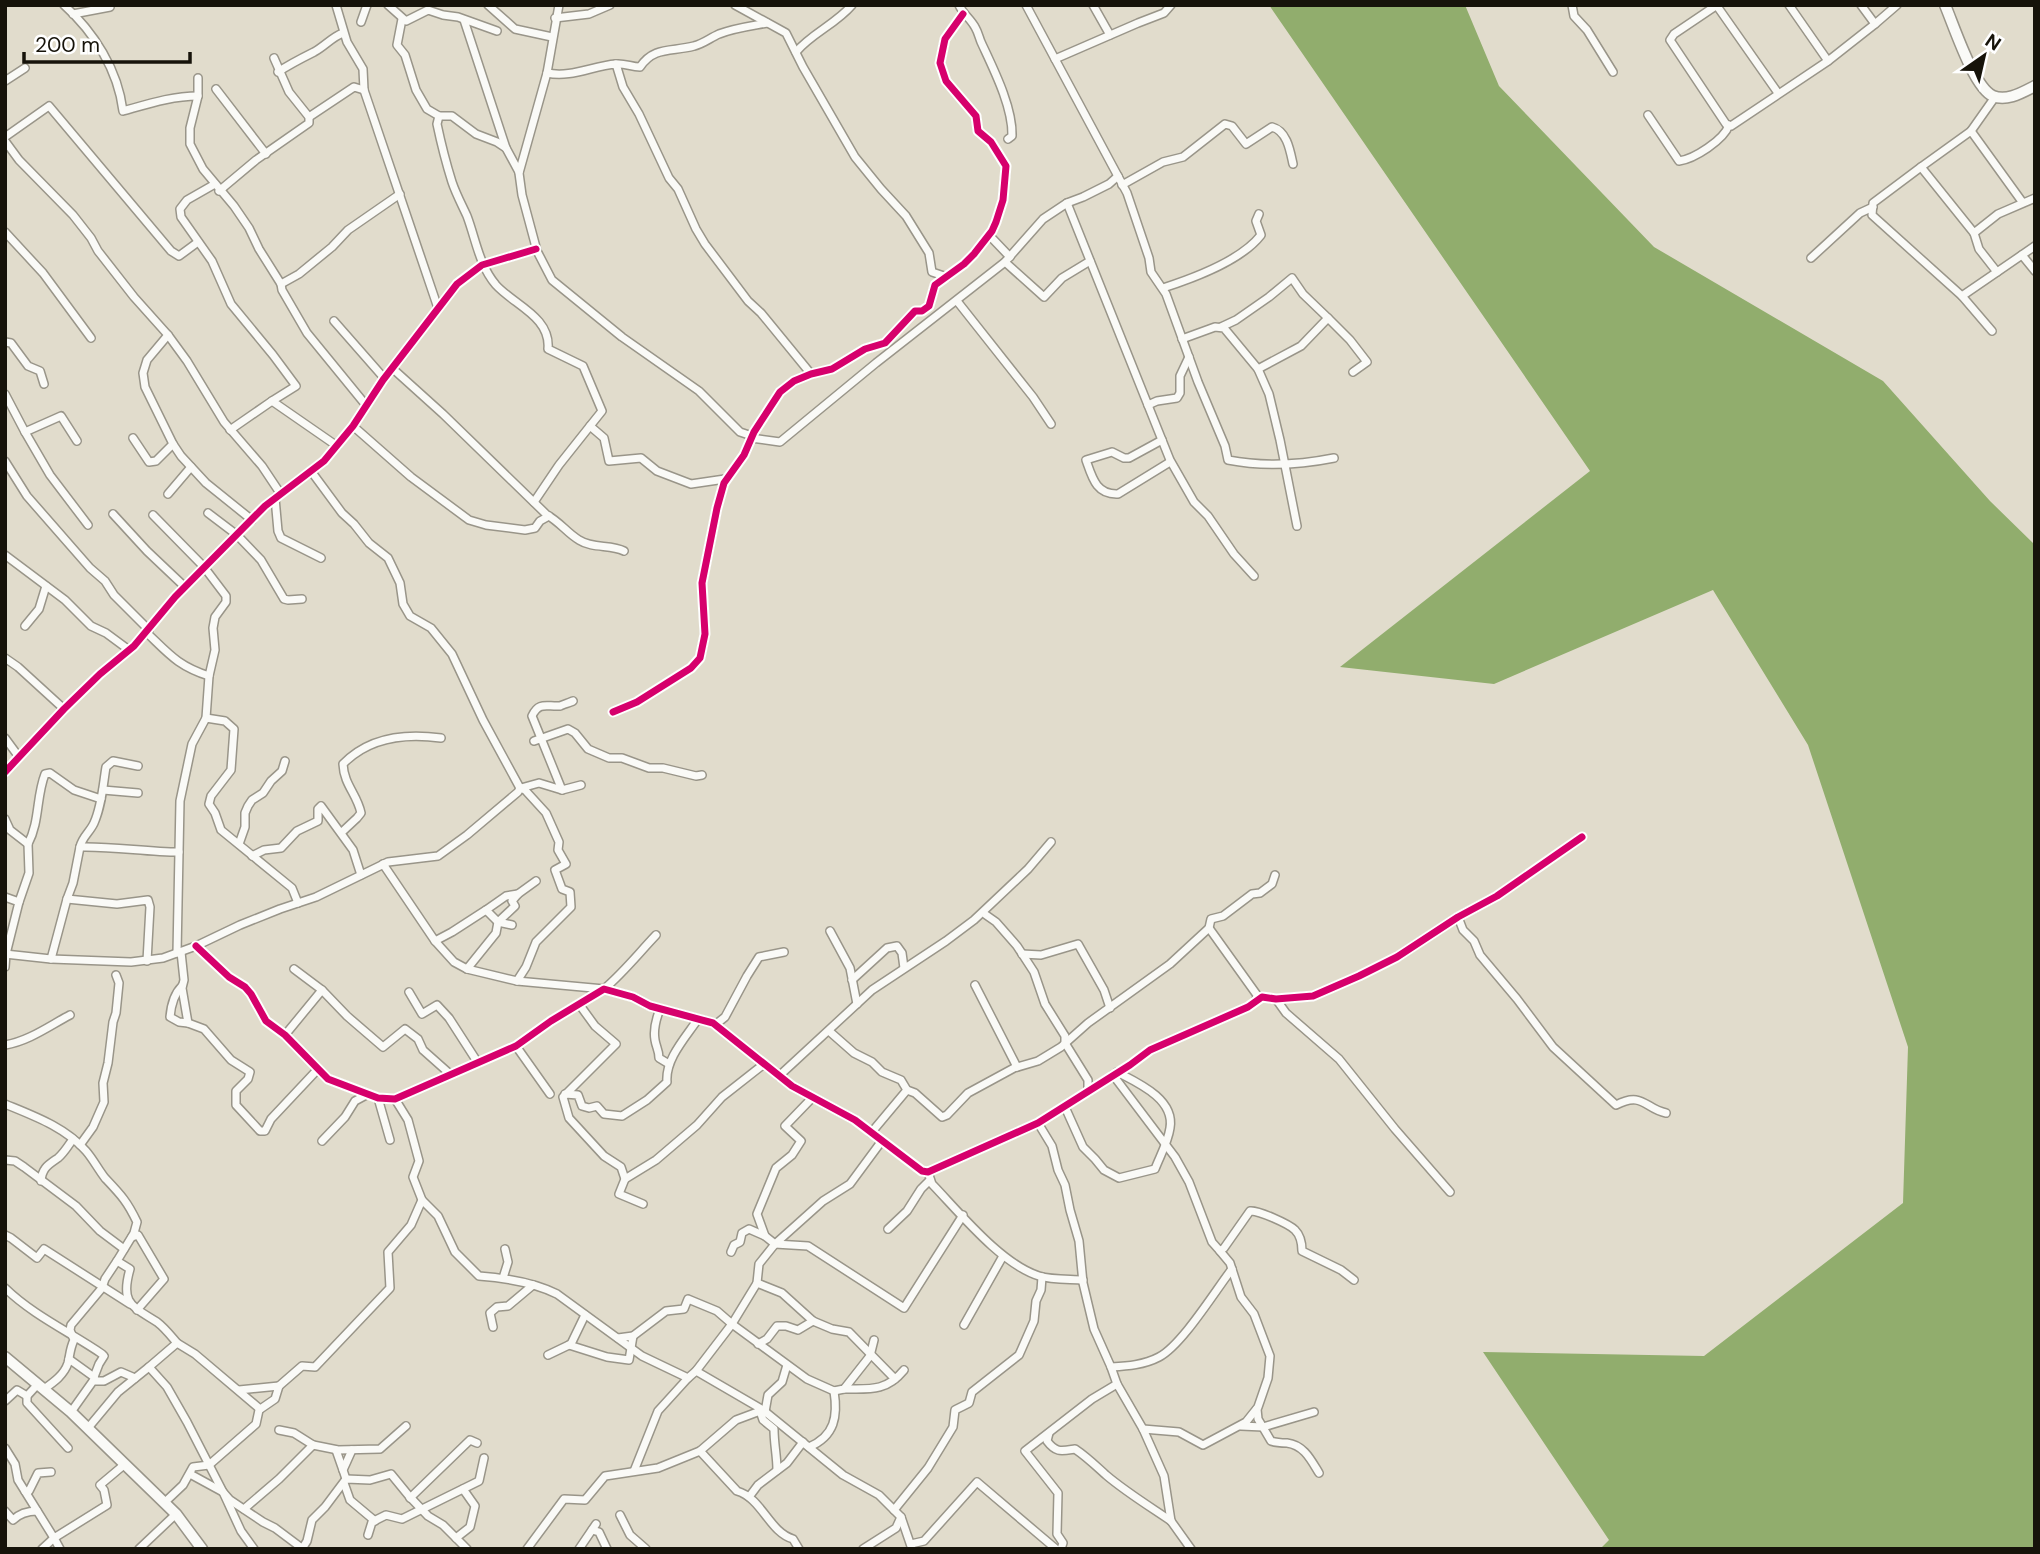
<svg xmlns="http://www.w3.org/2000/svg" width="2040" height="1554" font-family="'DM Sans',sans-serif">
  <rect width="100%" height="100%" fill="#e1dccc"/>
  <path fill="#91ad6d" d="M1269,5h196l34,81 155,161 229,134 107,120 45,44v1004h-435l9,-9 -126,-188 221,4 199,-153 5,-156 -100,-302 -95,-155 -219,94 -154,-17 250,-196z"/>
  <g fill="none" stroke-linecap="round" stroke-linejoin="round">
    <defs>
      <g id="street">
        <path d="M64,5c30,27 54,65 59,106 25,-7 49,-15 75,-15"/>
        <path d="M336,5l11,37 16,27 1,21 74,218"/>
        <path d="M388,5l18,16 22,-11 15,5 15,2 39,14"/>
        <path d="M488,5l27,24 37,8"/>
        <path d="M559,5l-12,68 -28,100 3,22 15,56 15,29 70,57 77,54 41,41 12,4"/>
        <path d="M735,5l51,28 17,34 52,90 26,32 25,27 23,37 3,19 15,5"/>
        <path d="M959,5c4,9 11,13 16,22 3,5 4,10 6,15 12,26 32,65 31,94l-4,3"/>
        <path d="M1026,5l101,188 22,65 2,14 15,22 32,88 27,64 3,14c36,7 71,5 106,-2"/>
        <path d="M1093,5l17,30"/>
        <path d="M1572,5l2,11 13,14 26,42"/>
        <path d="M1717,5l-43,29 -4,6 56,84 5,2 97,-65 47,-37"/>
        <path d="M1789,5l39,56"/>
        <path d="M1861,5l14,19 22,-19"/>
        <path d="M1717,6l61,87"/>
        <path d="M73,14l37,-7"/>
        <path d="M555,18l34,-4 21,-9"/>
        <path d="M402,19l-5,26 8,10 11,35 11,19 12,7h13l24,18 21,8 9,6 13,24"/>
        <path d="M464,20l42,128"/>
        <path d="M361,22l6,-17"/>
        <path d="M796,52c16,-19 40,-28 56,-47"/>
        <path d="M1055,59l83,-36 26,-10 7,-8"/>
        <path d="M616,64c9,-1 15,3 24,3 14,-21 32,-15 54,-21 9,-2 16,-8 25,-12 15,-6 32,-8 48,-11"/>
        <path d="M278,72c12,-8 24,-14 36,-20 11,-6 18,-15 29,-19"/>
        <path d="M547,73c24,5 45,-7 69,-9l7,23 16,27 30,64 9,11 18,40 9,15 43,57 13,12 50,61"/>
        <path d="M198,78v18l-8,32v16l13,25 31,37 15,22 10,21 22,35 1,6 25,43 58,71"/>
        <path d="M5,81l20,-13"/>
        <path d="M216,89l50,65"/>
        <path d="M1648,115l31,46c15,-2 45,-21 50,-36"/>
        <path d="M439,116l-2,8c4,19 9,39 15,58 4,12 10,23 15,34 9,24 12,49 29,69 18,20 55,32 52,64l35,17 19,45 -12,15 14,12 5,23 32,-3 16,13 34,13 34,-5"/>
        <path d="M309,117l45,-30 10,3"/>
        <path d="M1971,131l24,-34"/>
        <path d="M5,137l44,-31 122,145 8,5 19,-14"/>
        <path d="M5,141l14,19 54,55 18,23 7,13 36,46 34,38 19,26 37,61 38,44 18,27"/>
        <path d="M1921,167l-48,36 -1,12 90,81 73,-50"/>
        <path d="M215,184l-28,16 -7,9 1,8 31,44 19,43 42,51 23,31 -24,15 65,45"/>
        <path d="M1122,185l41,-23 20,-5 42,-33 7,2 14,18 26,-17c15,4 18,23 21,37"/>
        <path d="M219,191l37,-31 53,-37v-6l-20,-25 -15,-34"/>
        <path d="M1067,203l103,257 24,42 14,14 26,38 20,22"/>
        <path d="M2023,203l-52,-72 -50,36 53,66 24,-19 37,-16"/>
        <path d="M5,232l38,41 48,65"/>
        <path d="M1974,233l5,16 18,23"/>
        <path d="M989,235l21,22"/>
        <path d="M2022,255l13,16"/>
        <path d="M1811,258l49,-45 13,-6"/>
        <path d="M1005,262l39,35 18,-19 28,-17"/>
        <path d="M281,284l18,-10 33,-27 16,-17 52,-36"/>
        <path d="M1163,288c31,-10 78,-27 98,-53l-5,-14 3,-7"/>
        <path d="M1962,296l30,35"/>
        <path d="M957,301l76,96 18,27"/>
        <path d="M334,321l50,57"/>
        <path d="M1221,327l15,-7 33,-23 23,-19 11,16 25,24"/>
        <path d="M168,335l-21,25 -4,13 2,14 28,57 8,12 25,27 46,37"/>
        <path d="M1182,339l33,-12 9,1 34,41 11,25 11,46 17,86"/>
        <path d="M5,342l6,1 17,23 12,5 4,13"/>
        <path d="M392,368l51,46 104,101c13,7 20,18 32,25 14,9 32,4 45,11"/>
        <path d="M1258,369l43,-23 27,-28 22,22 17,22 -14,10"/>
        <path d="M5,394l20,38 36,-16 16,25"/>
        <path d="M1148,405l9,-4 20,-3 3,-5v-17l9,-19"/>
        <path d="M353,426l58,51 58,43 17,5 39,5 10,-2 5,-7 9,-5"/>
        <path d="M230,430l42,-29"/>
        <path d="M25,432l25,43 38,50"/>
        <path d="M133,438l16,24 7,-1 17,-17"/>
        <path d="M751,438l29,4 96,-79 129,-101 38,-43 24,-16 16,-6 26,-13 9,-8"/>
        <path d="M1162,440l-33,18h-5l-12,-6 -26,8c6,17 10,35 32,34l52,-32"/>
        <path d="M5,461l22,35 63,72 15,13 9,14 35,35"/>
        <path d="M168,494l23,-27"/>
        <path d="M275,498l3,33 3,7 40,20"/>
        <path d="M534,502l25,-37 31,-39"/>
        <path d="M208,513l29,22 24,25 23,39 4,1 14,-1"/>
        <path d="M113,514l34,37 38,36"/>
        <path d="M153,515l51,52 22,29v6l-11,15 -2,11 2,22 -6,26 -3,42 -14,26 -12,57 -3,152"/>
        <path d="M5,555l60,45 26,26 15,7 23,17"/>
        <path d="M25,626l14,-17 7,-23"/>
        <path d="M147,633c22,21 31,33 62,43"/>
        <path d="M5,658l13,9 46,42"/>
        <path d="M613,712l24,-10 54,-34 9,-10 5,-24 -3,-51 15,-75 7,-25 20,-28 10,-23 26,-40 14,-11 17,-7 21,-5 33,-20 20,-6 30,-32h7l7,-5 6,-21 29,-21 10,-10 18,-23 4,-9 7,-22 3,-34 -15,-24 -13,-11 -2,-15 -30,-35 -6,-18 5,-24 18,-25"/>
        <path d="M206,718l19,3 9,8 -3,41 -20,26 -2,8 6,9 6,17 71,58 6,15"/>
        <path d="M5,738l14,19"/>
        <path d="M534,741l34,-12 7,4 13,16 21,9h13l27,10h14l33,8 6,-1"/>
        <path d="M5,772l59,-63 36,-35 34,-28 41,-49 90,-91 59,-45 29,-35 30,-46 74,-96 25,-19 54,-16"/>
        <path d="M521,788l18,-5 23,7 19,-5"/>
        <path d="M103,790l35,3"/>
        <path d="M562,790l-30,-74c7,-15 15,-9 28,-10 2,-1 11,-4 13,-5"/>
        <path d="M5,819l5,11 18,14 1,29 -10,29"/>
        <path d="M342,832l15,-14 4,-5c-4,-19 -17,-28 -18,-49 26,-27 62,-31 98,-26"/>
        <path d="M28,844c12,-23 8,-47 17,-70l5,-1 24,17 27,9"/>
        <path d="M239,844l6,-17v-14l3,-7 4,-6 11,-7 8,-12 11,-10 3,-10"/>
        <path d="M80,847c2,-10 10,-15 14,-24 8,-18 9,-38 12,-56l7,-6 25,5"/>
        <path d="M252,856l12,-6 17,-2 16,-17 21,-10v-12l3,-3 32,44 8,25"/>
        <path d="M383,864l52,77 19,21 13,7 50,12 87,8c19,-16 34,-35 52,-54"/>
        <path d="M5,897l14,5 -13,52 -1,13"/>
        <path d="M67,899l50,5 31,-4 2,7 -3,54"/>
        <path d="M486,910l20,-14 12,-2"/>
        <path d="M986,915l10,7 21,24 17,26 11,32 20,32v7l23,37v12"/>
        <path d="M1458,917l5,13 11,11 6,14 37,44 36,48 63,58c27,-14 29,4 50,8"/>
        <path d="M1209,928l48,67 -1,6"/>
        <path d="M830,931l20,37 7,36"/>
        <path d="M435,941l17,-9 34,-22 12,12 14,3"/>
        <path d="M196,946l33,31 16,10 6,7 15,27 19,14 43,44 50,19 17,1 121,-53 35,-25 53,-32 29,8 17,9 63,17 79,63 63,34 67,51 6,1 110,-49 92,-58 20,-15 98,-43 14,-10 14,2 37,-3 46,-20 38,-19 61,-40 39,-21 85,-59"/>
        <path d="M181,952l3,28 -2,8 6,35 16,6 27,31 19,12 -2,7 -12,12v14l24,26h5l6,-12 47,-50"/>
        <path d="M5,954l46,5 80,3 32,-4 33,-12 44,-21 40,-16 36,-12 72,-35 50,-6 29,-21 51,-43 2,-4 -37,-68 -31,-66 -21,-26 -21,-12 -7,-12 -3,-21 -12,-25 -19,-15 -15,-19 -12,-11 -31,-42"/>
        <path d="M1022,954l19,1 37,-11 26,46 6,18"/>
        <path d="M51,959l16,-60 6,-16 7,-36c33,-1 66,5 99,5"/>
        <path d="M467,969l29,-36 2,-11 17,-16 -3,-5 6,-7 18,-13"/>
        <path d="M852,980l35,-32 10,-2 5,7 2,15"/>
        <path d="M517,981l9,-14 10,-25 35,-35 -1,-15 -8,-3 -7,-19 11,-6 -8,-14 1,-8 -13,-29 -21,-23 -5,-2"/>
        <path d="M975,985l42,82"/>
        <path d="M182,986c-8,8 -11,19 -12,31l9,5 9,1"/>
        <path d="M322,990l25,26 36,31 22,-18 13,10 5,11 27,24"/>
        <path d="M409,992l13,22 15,-9 12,13 29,45"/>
        <path d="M1276,999l10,14 53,46 56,70 55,63"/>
        <path d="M579,1004l16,22 21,18 -53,53 6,21 35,38 17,11 4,12"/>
        <path d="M660,1009c-4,10 -7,20 -5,31 1,7 4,10 4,18l10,6"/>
        <path d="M715,1025l10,-8 22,-41 12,-19 25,-5"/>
        <path d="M829,1031l25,22 18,9 10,10 19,8 6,10 8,3 27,24 5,-2 21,-22 46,-25 24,-7 23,-14 27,-24 82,-59 39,-36 2,-9 12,-3 29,-22 8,-1 12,-9 3,-9"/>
        <path d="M285,1035l37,-45 -28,-21"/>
        <path d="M5,1045c24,-4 44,-19 65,-30"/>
        <path d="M516,1046l34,48"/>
        <path d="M1113,1075l62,82 14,25 23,60 8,9 4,-3 26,-37c8,-1 39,13 45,19 6,6 7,13 7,21l39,19 13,10"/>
        <path d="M779,1076l93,-86 74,-49 28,-21 54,-51 23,-27"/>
        <path d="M565,1094l13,1 4,11 7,2 8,-2 7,8 18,2 25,-16 20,-18c-2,-23 19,-45 31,-63"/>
        <path d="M378,1098l12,42"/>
        <path d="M395,1099l13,21 11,41 -6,16 9,23 16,16 17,36 24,24c27,2 54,6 78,18l85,62 46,22 8,-7 36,-47 25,-41 2,-19 16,-20 48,-43 27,-17 31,-42"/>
        <path d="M5,1104c29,12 60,23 81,47 7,8 12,18 19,27 16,17 22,23 32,44l-3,11 -17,28 13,8c-10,35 2,37 27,53 8,6 14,14 20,21l-28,24 18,20 20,35 36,70 18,39 13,18"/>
        <path d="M1065,1107l18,40 12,12 9,11 15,8 36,-9c5,-13 13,-27 15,-41 5,-29 -32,-45 -53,-56"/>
        <path d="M1038,1123l14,23 6,24 7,15 5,25 9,31 4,42 11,46 17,38c16,-1 33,-2 48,-10 23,-12 56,-66 73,-88"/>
        <path d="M871,1133l36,-43"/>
        <path d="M322,1141l23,-24 10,-16 13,-7"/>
        <path d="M80,1145l13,-18 11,-25 -1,-19 5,-20 5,-41 3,-9 3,-30 -3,-8"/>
        <path d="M5,1160l10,1 9,6 52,39 24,25 24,18"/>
        <path d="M928,1172l4,12c28,29 69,80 107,92 13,4 30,3 44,4"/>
        <path d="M41,1181c1,-13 7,-16 17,-23 6,-5 10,-12 15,-19"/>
        <path d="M643,1204l-24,-10 6,-15 31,-19 41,-35 25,-28 42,-33"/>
        <path d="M888,1229l19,-18 14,-22 9,-9"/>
        <path d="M5,1235l6,3 26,20 7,-9 86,55"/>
        <path d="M765,1236l-8,-22 19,-46 16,-13 9,-14 -16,-15 27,-28"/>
        <path d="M132,1237l6,-2 26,44 -27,31"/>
        <path d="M731,1252l3,-7 6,-3 2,-9 7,-4 16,7 10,8 33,2 96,62 59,-93"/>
        <path d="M503,1278l5,-16 -3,-13"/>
        <path d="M757,1283l25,10 31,28 19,8 17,3 46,47"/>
        <path d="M5,1288c29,28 65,44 97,66l2,2 -5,8 -5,13"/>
        <path d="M964,1325l39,-69"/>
        <path d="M493,1327l-3,-14 7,-6 11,-1 25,-21"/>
        <path d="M618,1338l15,-2 33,-25 18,-2 4,-10 29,12 15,13 75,55 27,12 10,-2 26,-33 4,-16"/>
        <path d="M177,1343l18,11 65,55"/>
        <path d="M758,1344l9,-5 10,-13h9l12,4 15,-9"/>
        <path d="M569,1345l38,12 22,3 4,-24"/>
        <path d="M548,1355l23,-11 14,-29"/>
        <path d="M69,1359l25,18 1,3"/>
        <path d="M1111,1367l6,17 26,45 21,47 7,45 20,28"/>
        <path d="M44,1389c10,-7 20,-14 24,-26 2,-8 2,-15 6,-23l-4,-10 1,-5 31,-37 3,-9 12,-18"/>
        <path d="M844,1389c25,0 42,3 60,-19"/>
        <path d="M239,1390l40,-4"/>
        <path d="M27,1396v7l41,45"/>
        <path d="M5,1401l12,-11 10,6 11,-12"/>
        <path d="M1257,1409l1,10 13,22c6,2 10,2 16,2 17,2 24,17 32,30"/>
        <path d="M763,1410l80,65 36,20 22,22 11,32"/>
        <path d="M760,1411l3,9 11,9c0,15 3,27 3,41"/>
        <path d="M71,1412l22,-31h11l17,-9 14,6"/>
        <path d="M765,1412l3,-17 14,-13 5,-17"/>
        <path d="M1241,1426l22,1 51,-15"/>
        <path d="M88,1428l30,-36 31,-25"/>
        <path d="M1143,1429l36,3 24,13 43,-23 12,-15 10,-29 2,-22 -16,-42 -13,-17 -11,-34 -10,-12"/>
        <path d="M279,1430l15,3 19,12 25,5 42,-1 26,-23"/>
        <path d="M1049,1433l-2,8c9,12 14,10 28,8 12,8 21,17 31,26 20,17 43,31 65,46"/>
        <path d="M809,1447c26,-11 29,-31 25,-56"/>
        <path d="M5,1448l10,16 3,16 36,58 53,-33 -3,-15 -4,-5 25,-21"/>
        <path d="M336,1450l7,20"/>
        <path d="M700,1451l37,40c25,7 32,41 56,48l6,10"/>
        <path d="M634,1471l24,-60 30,-33"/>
        <path d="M190,1474l33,18 7,8 33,22 12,6 28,21"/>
        <path d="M346,1479l-3,-9 9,-20"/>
        <path d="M344,1483l6,17 25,21"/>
        <path d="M25,1491h4l9,-18 13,-1"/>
        <path d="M749,1497l9,-12 29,-22 16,-21"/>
        <path d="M410,1498l60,-58 7,3"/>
        <path d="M164,1503l19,-18 10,-18 16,-2 47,-41 3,-14 16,-11 4,-13 23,-20 13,1 75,-79 -2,-36 23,-27 11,-25"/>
        <path d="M244,1509l35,-30 34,-34"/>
        <path d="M894,1510l34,-42 25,-41 2,-17 14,-7 3,-11 47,-37 15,-34 2,-20 5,-11 1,-13"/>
        <path d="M5,1511l8,9c7,-7 14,-9 24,-9"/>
        <path d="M620,1515l10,20 16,14"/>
        <path d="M592,1530l7,2 8,17"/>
        <path d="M368,1535l4,-13 14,-7 16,4 77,-38 5,-23"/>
        <path d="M456,1538l14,-11 5,-21 -12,-17"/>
        <path d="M911,1544l13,-3 53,-59 79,67"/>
        <path d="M42,1549l12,-11 6,11"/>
        <path d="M139,1549l37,-35"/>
        <path d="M302,1549l5,-8 5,-21 13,-13 21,-28 24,1 21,-6 18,22 19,20 15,9 24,24"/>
        <path d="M527,1549l37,-50 21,1 20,-24 53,-8 42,-17 36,-31 27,-10 -67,-39"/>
        <path d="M579,1549l17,-25"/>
        <path d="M863,1549l33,-21 5,-11"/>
        <path d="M1061,1549l2,-6 -6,-9 1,-41 -33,-42 67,-52 25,-15"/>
      </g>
      <g id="secondary">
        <path d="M1945,5c9,21 29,83 48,91 14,6 30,-4 42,-10"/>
        <path d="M5,1357l66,55 105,102 26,35"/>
      </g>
    </defs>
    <use href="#street" stroke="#999589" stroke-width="10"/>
    <use href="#secondary" stroke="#999589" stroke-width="13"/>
    <use href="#street" stroke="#fafaf7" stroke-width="7"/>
    <use href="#secondary" stroke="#fafaf7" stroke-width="10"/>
    <defs>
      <g id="cycleway">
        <path d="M613,712l24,-10 54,-34 9,-10 5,-24 -3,-51 15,-75 7,-25 20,-28 10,-23 26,-40 14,-11 17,-7 21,-5 33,-20 20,-6 30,-32h7l7,-5 6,-21 29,-21 10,-10 18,-23 4,-9 7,-22 3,-34 -15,-24 -13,-11 -2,-15 -30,-35 -6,-18 5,-24 18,-25"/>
        <path d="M5,772l59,-63 36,-35 34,-28 41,-49 90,-91 59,-45 29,-35 30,-46 74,-96 25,-19 54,-16"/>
        <path d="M196,946l33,31 16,10 6,7 15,27 19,14 43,44 50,19 17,1 121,-53 35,-25 53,-32 29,8 17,9 63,17 79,63 63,34 67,51 6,1 110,-49 92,-58 20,-15 98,-43 14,-10 14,2 37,-3 46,-20 38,-19 61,-40 39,-21 85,-59"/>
      </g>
    </defs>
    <use href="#cycleway" stroke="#fff" stroke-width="11"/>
    <use href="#cycleway" stroke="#d6006c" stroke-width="7"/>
  </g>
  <rect width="2040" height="1554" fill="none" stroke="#16130a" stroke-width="14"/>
  <g transform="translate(1984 56) rotate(34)" stroke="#ffffff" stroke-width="5" paint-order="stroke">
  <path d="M0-5L12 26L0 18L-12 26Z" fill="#16130a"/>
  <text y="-10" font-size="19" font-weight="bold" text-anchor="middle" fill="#16130a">N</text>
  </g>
  <path d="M24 52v10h166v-10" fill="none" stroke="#16130a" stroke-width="3.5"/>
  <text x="35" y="52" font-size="21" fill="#16130a" stroke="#ffffff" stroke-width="5" paint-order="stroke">200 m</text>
</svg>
